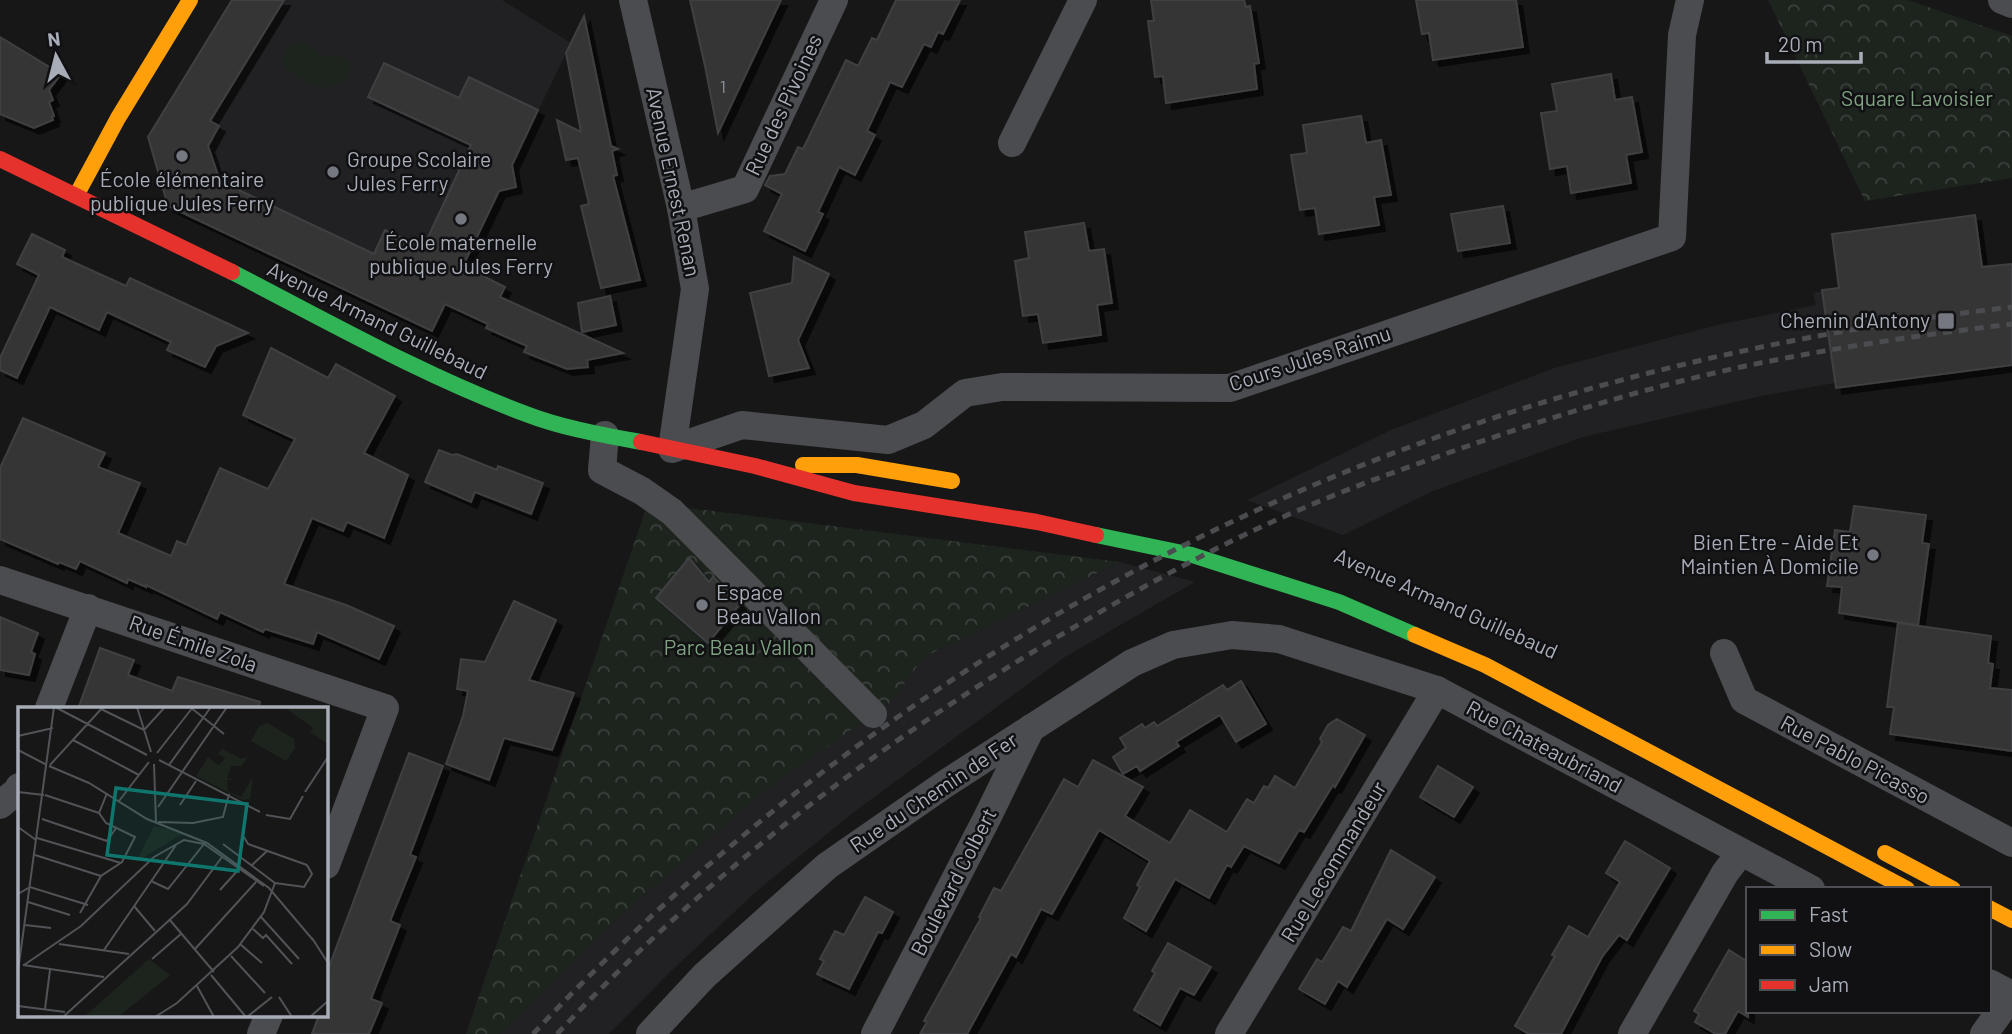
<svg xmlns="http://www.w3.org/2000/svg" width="2012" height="1034" font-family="Barlow,sans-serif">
  <defs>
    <pattern id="park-crowns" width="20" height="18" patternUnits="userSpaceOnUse" patternTransform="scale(1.75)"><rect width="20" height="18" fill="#1d241e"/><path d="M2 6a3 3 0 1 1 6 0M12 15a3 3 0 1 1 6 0" fill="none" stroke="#3b413d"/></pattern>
    <filter id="shadow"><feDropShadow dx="6" dy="6" stdDeviation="0" flood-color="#0009"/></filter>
  </defs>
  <rect width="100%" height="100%" fill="#171717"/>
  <g fill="#212123">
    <path d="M232,0h270l69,43 -139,288 -264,-125 -20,-69z"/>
    <path d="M1975,215l7,52 30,-3v101l-176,23 -1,-5 -74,13 -178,41 -150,54 -90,44 -96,-35 144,-70 163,-62 163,-43 99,-20 -3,-12 26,-6 -7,-53z"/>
    <path d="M1120,562l75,20 -130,75 -207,152 -99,80 -89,83 -61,62h-110l104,-103 161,-140 127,-89 33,-45z"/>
  </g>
  <path fill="#1d241e" d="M302,41l20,15h16l9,3 4,7c-8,37 -53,19 -68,-3v-11l8,-8z"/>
  <g fill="url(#park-crowns)">
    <path d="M1768,0h140l104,36v142l-147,23z"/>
    <path d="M648,503l472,59 -196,95 -33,45 -127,89 -161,140 -104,103h-33z"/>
  </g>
  <g fill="#353536" stroke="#3f4043" stroke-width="2" filter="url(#shadow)">
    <path d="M232,0h52l-74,121 9,5 -11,20 12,35 154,73 11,-24 38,18 48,-103 -103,-48 16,-34 75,35 10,-21 69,33 -26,55 4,22 -17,4 -36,75 42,21 -5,10 123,56 -36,7 1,7 -21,2 -43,-17 3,-6 -41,-18 2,-4 -43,-20 -13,27 -264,-125 -20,-69z"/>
    <path d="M690,0h91l-63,133 -13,-67z"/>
    <path d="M896,0h64l-17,34 -5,-2 -7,15 -7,-3 -22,43 -12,-5 -23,49 8,4 -20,40 -16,-8 -21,45 5,2 -18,37 -41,-20 18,-37 -17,-9 5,-9 15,-2 13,-27 5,2 43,-89 12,6 14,-28 5,2z"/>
    <path d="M1151,0h93l2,7 4,-1 9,57 -5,1 3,25 -91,14 -3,-27 -8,1 -7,-56h6z"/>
    <path d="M1416,0h100l7,47 -90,13 -4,-27 -7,1z"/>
    <path d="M584,16l27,130 7,3 -6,2 5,24 -4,1 27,104 -39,8 -20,-82 8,-2 -11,-46 -12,2 -9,-40 24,12 -15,-79z"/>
    <path d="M0,37l61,37 -12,16 4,10 -4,2 5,14 -2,1 1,3 -19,8 -34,-14z"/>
    <path d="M1611,74l4,26 17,-3 10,55 -16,3 5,28 -60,10 -4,-27 -17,3 -9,-56 16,-2 -5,-27z"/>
    <path d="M1361,116l5,27 15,-3 10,55 -17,2 5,28 -60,9 -4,-26 -15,2 -9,-55 16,-2 -4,-28z"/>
    <path d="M1503,206l7,37 -52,8 -7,-37z"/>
    <path d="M1975,215l7,52 30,-3v101l-176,23 -14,-98 17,-2 -7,-54z"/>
    <path d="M1084,223l5,28 15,-2 8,54 -15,2 4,30 -58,8 -5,-29 -15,2 -8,-55 14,-3 -4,-26z"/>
    <path d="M32,234l33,16 -3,7 64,29 4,-8 118,55 -32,13 -11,21 -38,-17 4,-8 -64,-30 -8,18 -49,-23 -33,71 -17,-8v-12l39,-83 -22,-11z"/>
    <path d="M794,257l35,17 -31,66 11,28 -40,8 -19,-83 42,-10z"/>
    <path d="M610,296l6,29 -34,7 -4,-29z"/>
    <path d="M271,348l57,30 8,-14 59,32 -31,57 44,22 -24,63 -37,-16 -4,9 -31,-13 -28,66 62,21 48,21 -15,33 -62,-27 -4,12 -48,-15 -2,3 -43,-20 -3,7 -71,-34v2l-18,-8 -1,4 -47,-22 -4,8 -17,-7 -1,2 -58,-25v-71l23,-50 82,35 -7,14 42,16 -22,50 53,23 6,-15 9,4 34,-77 48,21 27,-50 -52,-24z"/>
    <path d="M439,450l13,5 5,-1 40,16 1,-4 45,17 -12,31 -56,-22 -4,10 -46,-20z"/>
    <path d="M1854,506l72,9 -4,28 7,1 -11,81 -79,-12 3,-26 -15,-1 8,-56 15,2z"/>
    <path d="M689,558l20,24 4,-5 27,27 -32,39 -52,-45z"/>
    <path d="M514,601l42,19 -27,60 45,13 -22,57 -48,-12 -15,42 -43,-16 17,-48 5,-25 -11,-2 4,-30 24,3z"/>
    <path d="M0,617l38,16 -7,19 4,2 -6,21 -29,-5z"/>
    <path d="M1898,623l93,13 -3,27 5,1 -3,24 22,2v61l-122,-17 4,-27h-7z"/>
    <path d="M100,648l34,12 -6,15 44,16 6,-14 82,25 -1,7h-181z"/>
    <path d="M1241,681l25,43 -30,18 -16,-27 -44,27 3,4 -39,25 -3,-5 -14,8 -10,-17 13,-9 -6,-10 22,-14 3,4 9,-6 3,4 66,-41 4,5z"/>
    <path d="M1337,719l28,16 -30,52 -2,-2 -29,47 -5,-2 -20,33 -35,-17 -13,21 -4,-2 -18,33 -34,-19 -29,52 -22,-13 16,-31 -3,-2 13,-24 -51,-31 -47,84 -11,-5 -25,48 -5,-3 -44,80h-47l7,-12 -3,-1 57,-103 -2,-1 15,-29 7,3 63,-112 14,8 15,-27 50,27 -18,29 45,27 20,-33 37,22 20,-33 7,4 10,-17 4,2 7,-12 20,12 27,-46 -2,-3 8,-14z"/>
    <path d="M409,753l34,13 -33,89 6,2 -26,64 10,4 -29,74 11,4 -13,31h-57l7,-19h7v-40z"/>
    <path d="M1438,766l35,21 -19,30 -34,-20z"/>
    <path d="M1625,841l45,27 -43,72 -8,-5 -17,22 -41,77h-32l-14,-8 40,-70 -3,-1 17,-29 19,11 32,-55 -14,-9z"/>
    <path d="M1391,850l44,27 -32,52 -16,-10 -40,68 -9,-6 -13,23 -26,-15 18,-30 5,3 21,-35 8,4z"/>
    <path d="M865,897l28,15 -11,21 -4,-1 -29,57 -32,-15 7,-13 -4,-2 15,-28 9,4z"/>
    <path d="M1168,943l43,24 -17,28 -14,-7 -20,37 -26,-15 21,-37 -3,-2z"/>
    <path d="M1729,950l19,12v55l-10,-6 -13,23h-9l-21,-12 4,-8 -5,-3z"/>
  </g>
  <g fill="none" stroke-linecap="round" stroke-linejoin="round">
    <g stroke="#4b4c50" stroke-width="28">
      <path d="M633,0l48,208 14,81 -23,160 70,-24 146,15 36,-15 41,-32 37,-6 228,1 442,-151 10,-202 8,-35"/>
      <path d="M2002,0l10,4"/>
      <path d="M1012,143l71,-143"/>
      <path d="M681,208l64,-19 89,-189"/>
      <path d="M605,435l-3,35 40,21 30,21 201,202"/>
      <path d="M0,580l385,128 -59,157"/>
      <path d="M1724,653l20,47 268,143"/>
      <path d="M49,708l39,-100"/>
      <path d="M0,805l17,-14 2,-4"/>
      <path d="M1989,983l23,12"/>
      <path d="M261,1034l8,-19"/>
      <path d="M650,1034l54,-58 123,-110 118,-82 187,-121 41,-18 59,-10 47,4 158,51 374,199"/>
      <path d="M875,1034l112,-216 44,-90"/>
      <path d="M1229,1034l208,-344"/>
      <path d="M1632,1034l93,-161 16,-21"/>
      <path d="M1984,1034l28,-39"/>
    </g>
    <g stroke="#30b455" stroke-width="16">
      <path d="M232,272c97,50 192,104 294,142 36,14 77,21 115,28"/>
      <path d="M1096,535l96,20 147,47 76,33"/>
    </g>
    <g stroke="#ff9f0a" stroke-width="16">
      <path d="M77,194l41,-76 72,-118"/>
      <path d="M803,465h54l95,16"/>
      <path d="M1415,635l70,30 422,224"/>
      <path d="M1885,853l68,36"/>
      <path d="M1989,908l23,12"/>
    </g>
    <g stroke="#e5322d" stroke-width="16">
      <path d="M0,159l232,113"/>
      <path d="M641,442l114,24 99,27 183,29 59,13"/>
    </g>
    <g stroke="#4b4c4f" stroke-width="5" stroke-dasharray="9 7" stroke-linecap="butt">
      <path d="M533,1034c203,-217 452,-399 722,-523 239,-110 497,-174 757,-204"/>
      <path d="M557,1034c150,-160 325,-294 514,-405 74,-44 149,-85 228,-119 43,-19 87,-35 132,-51 101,-36 204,-69 310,-92 90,-19 180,-32 271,-43"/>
    </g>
  </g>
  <g fill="#757880" stroke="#111113" stroke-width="2.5">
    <circle cx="182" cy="156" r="7"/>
    <circle cx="333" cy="172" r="7"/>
    <circle cx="461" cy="219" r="7"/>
    <rect x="1937" y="312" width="18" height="18" rx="3.5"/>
    <circle cx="1873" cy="555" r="7"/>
    <circle cx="702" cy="605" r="7"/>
  </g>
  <g text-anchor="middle" stroke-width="5" stroke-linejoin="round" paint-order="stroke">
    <g font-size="18" fill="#8b8f98">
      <text x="723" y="93">1</text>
    </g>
    <g font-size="21" fill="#7fa381" stroke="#111113">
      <text x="1917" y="106">Square Lavoisier</text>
      <text x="739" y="655">Parc Beau Vallon</text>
    </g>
    <g font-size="21" fill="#a8adb8" stroke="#111113">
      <text transform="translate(784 105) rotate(-65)" y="7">Rue des Pivoines</text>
      <text transform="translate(673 182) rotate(78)" y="7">Avenue Ernest Renan</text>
      <text transform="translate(377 321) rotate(26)" y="7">Avenue Armand Guillebaud</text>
      <text transform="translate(1310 359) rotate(-18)" y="7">Cours Jules Raimu</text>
      <text transform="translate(1446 604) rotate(24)" y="7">Avenue Armand Guillebaud</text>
      <text transform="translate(193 644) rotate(19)" y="7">Rue Émile Zola</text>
      <text transform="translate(1544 747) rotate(28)" y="7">Rue Chateaubriand</text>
      <text transform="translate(1855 760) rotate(28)" y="7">Rue Pablo Picasso</text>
      <text transform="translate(934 793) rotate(-34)" y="7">Rue du Chemin de Fer</text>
      <text transform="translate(1334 862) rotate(-59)" y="7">Rue Lecommandeur</text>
      <text transform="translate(954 882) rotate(-63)" y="7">Boulevard Colbert</text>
    </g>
    <g font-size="21" fill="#a8adb8" stroke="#111113" text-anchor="start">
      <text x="347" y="167">Groupe Scolaire<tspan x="347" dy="24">Jules Ferry</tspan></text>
      <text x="182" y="187" text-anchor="middle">École élémentaire<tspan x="182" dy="24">publique Jules Ferry</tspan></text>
      <text x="461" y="250" text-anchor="middle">École maternelle<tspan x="461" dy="24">publique Jules Ferry</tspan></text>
      <text x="1930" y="328" text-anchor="end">Chemin d'Antony</text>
      <text x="1859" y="550" text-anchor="end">Bien Etre - Aide Et<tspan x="1859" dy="24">Maintien À Domicile</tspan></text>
      <text x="716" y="600">Espace<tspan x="716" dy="24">Beau Vallon</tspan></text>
    </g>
  </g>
  <g transform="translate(18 707)">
    <rect width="310" height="310" fill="#171717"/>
    <path d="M266,0h44v37l-18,-12 3,-4zM250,16l26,16 1,9 -9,13 -35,-20 8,-15zM207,38l-2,4 18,10 6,-2 -5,9h-11l-4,12 6,2h-6l1,11 13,6 12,-20 -3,22 -7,1 -47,-24 12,-19 10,8 4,-3 3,-4 -7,-4z" fill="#1d241e"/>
    <path d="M131,252l21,16 -52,42h-34z" fill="#1d241e"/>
    <path d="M136,119l30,7 -48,29z" fill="#1d241e"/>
    <path fill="none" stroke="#515357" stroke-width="2" d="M37,0l92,48M119,0l14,45M172,0l34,27M83,2l43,21 21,-23M0,29l35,-8M55,33l66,35M0,43l29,15M139,46l36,-46M141,53l101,52M136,57l2,58M32,58l53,-58M151,58l42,-58M31,59l40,17 58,36 60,24 62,45 44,52M0,85l26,3M287,85l23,-35M27,88l54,18 8,-20M101,94l30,-39M162,98l16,-24M140,100l69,-100M248,108l24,4 13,-23M24,112l65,22 9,-13M140,115l35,1 30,-6 6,-23M0,120l18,13M226,130l4,7 59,21M19,131l84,25M205,137l52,39 29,4 8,-13 -5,-9M17,148l66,21M233,159l16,-15M133,174l17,8 36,-45M202,183l19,-21M0,187l12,-7 58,18M10,195l42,13M116,199l21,25M62,206l21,-37 21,-14 13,-25 -29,-14 -7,-10M243,210l38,42M151,212l45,53M7,218l26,3M235,222l10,9 3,-3 26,29M294,231l16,25M41,237l70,10M222,237l22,19M177,242l61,-67M86,243l72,-105M213,249l34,37M134,252l30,-26M5,258l81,12M6,258l57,-39 73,-69 30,-17 20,4 60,42M0,264l36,-264M193,268l35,42M179,279l17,31M261,290l13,20M0,299l47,6M27,302l5,-39M45,310l124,-113 35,-47M137,310l22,-14 61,-56 26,-35 11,-29M229,310l25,-20M292,310l18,-16"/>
    <path fill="#0f766e" fill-opacity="0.15" stroke="#0f766e" stroke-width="3.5" d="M98,81l131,16 -9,67 -131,-16z"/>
    <rect width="310" height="310" fill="none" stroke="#a8adb8" stroke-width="3.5"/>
  </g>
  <rect x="1746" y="887" width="245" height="126" fill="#111113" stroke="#4d4f55" stroke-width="2"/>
  <rect x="1760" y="910" width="35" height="10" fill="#30b455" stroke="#4d4f55" stroke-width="2"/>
  <text x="1809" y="922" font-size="21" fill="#a8adb8">Fast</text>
  <rect x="1760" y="945" width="35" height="10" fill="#ff9f0a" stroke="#4d4f55" stroke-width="2"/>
  <text x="1809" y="957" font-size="21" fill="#a8adb8">Slow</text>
  <rect x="1760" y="980" width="35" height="10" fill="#e5322d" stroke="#4d4f55" stroke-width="2"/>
  <text x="1809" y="992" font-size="21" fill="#a8adb8">Jam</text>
  <g transform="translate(56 56) rotate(353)" stroke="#111113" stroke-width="5" paint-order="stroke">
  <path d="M0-5L12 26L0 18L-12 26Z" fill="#a8adb8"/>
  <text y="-10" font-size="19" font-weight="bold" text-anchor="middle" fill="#a8adb8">N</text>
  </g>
  <path d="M1767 52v10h94v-10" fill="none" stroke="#a8adb8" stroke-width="3.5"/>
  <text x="1778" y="52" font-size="21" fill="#a8adb8" stroke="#111113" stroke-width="5" paint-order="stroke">20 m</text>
</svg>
